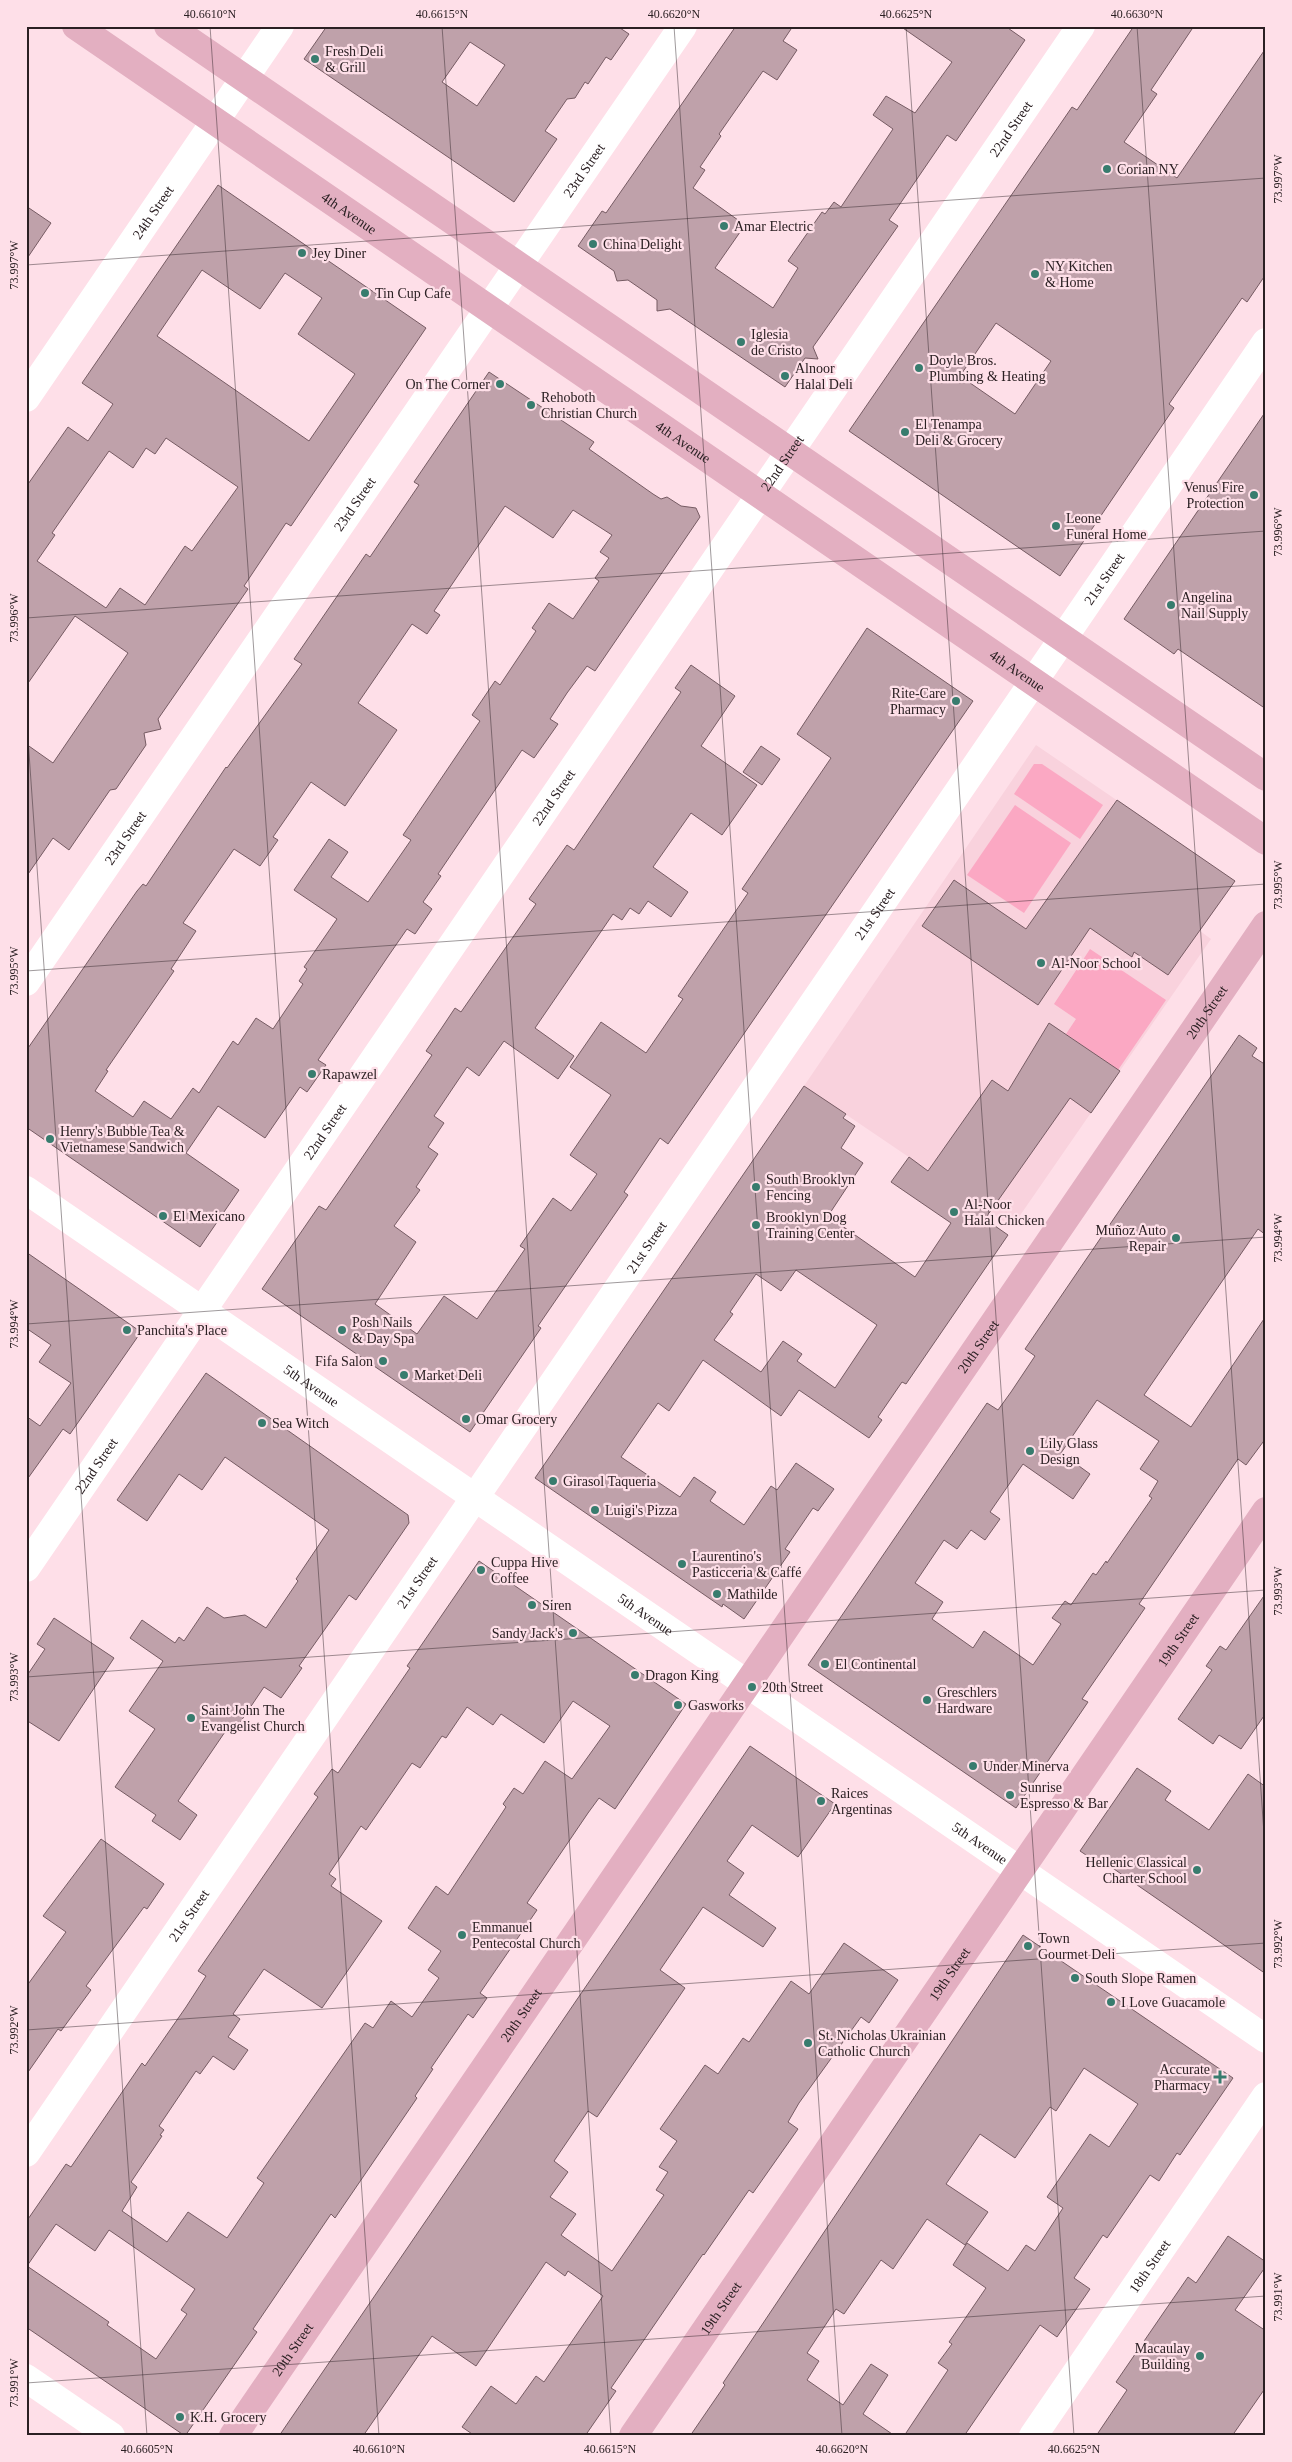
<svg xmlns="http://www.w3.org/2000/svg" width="1292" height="2462" font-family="'Times New Roman',serif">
  <rect width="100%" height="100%" fill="#fedfe8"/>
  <path fill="#f9d2dd" d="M1036,745l199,136 -35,50 11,8 -199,288 -208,-141z"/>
  <g fill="#fba8c3">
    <path d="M1034,764h8l61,41 -23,34 -66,-45z"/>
    <path d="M1015,805l56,38 -47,70 -57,-38z"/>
    <path d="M1090,949l76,51 -48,70 -52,-36 10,-15 -22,-15z"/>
  </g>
  <g fill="#bfa1aa" stroke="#765b63" fill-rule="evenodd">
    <path d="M327,26h290l12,8 -18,26 -5,-3 -18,27 -3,-2 -10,16 -8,1 -22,32 12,8 -43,63 -210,-143zM470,42l35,23 -28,41 -35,-24z"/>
    <path d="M736,26h57l-10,15 14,9 -20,30 -14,-9 -44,63 2,2 -21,31 5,3 -12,18 52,37 -30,43 58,40 25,-40 -10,-7 34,-49 3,2 9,-12 7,5 52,-78 -20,-14 13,-19 29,17 37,-51 -52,-36h105l20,14 -69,101 -9,-6 -58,85 9,6 -85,121 5,12 -13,-1 -20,29 -115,-78 -13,2v-11l-29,-20 -11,1 -3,-10 -36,-25 24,-35 4,2z"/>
    <path d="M1134,26h60l-43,64 6,4 -33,48 53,36 89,-130v226l-19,28 -5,-4 -73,106 5,4 -114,168 -211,-145 223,-324 5,3zM996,323l55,38 -36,53 -55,-38z"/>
    <path d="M218,185l208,143 -135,198 -5,-3 -42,63 4,3 -90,130 3,10 -17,4 2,12 -30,44 -6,1 -41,60 -16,-12 -27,39v-133l27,19 75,-110 -53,-37 -49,70v-199l42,-60 20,14 25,-37 -31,-21zM202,270l58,39 25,-36 37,25 -24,36 57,40 -46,67 -152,-105zM166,438l72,49 -46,64 -7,-5 -40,59 -25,-17 -14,20 -69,-47 18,-26 -3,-2 57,-82 24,17 13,-20 9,6z"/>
    <path d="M26,206l25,17 -25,37z"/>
    <path d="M489,372l105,70 -5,7 64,45 8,5 6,-2 14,9 15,2 4,9 -105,154 -8,-5 -20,27 -17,26 8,5 -24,34 -12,-8 -84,124 3,2 -18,26 9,7 -17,25 -8,-5 -18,26 -71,105 8,5 -19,27 -7,-5 -35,51 -47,-32 -32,47 53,37 -39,57 -174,-120v-76l90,-130 21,-30 6,-7 3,2 80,-119 1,1 75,-104 -8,-5 72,-105 4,3 49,-72 -5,-3zM505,506l48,32 20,-28 39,25 -12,17 9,6 -14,20 4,3 -26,38 -24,-16 -17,25 4,3 -36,54 -5,-4 -23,34 8,6 -77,114 8,5 -43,62 -37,-25 17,-25 -19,-13 -35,51 43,29 -33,48 3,2 -8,12 4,3 -30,45 -17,-11 -18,27 -5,-4 -34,52 -6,-5 -22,31 -27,-18 -11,16 -38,-26 13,-20 -2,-1 68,-99 -3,-2 25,-38 -13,-8 51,-74 26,17 18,-26 -5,-3 38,-55 34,24 52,-76 -39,-27 54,-79 15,10 13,-19 -6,-4z"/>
    <path d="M1266,411v298l-88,-60 -4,5 -50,-35z"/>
    <path d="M867,628l106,73 -305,443 -8,-6 -36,54 4,3 -90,131 3,2 -71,104 -208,-143 57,-83 7,4 14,-20 92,-135 -6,-4 15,-22 14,-21 6,4 75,-108 -7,-5 38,-54 7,5 107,-158 -6,-4 16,-23 44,31 -34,50 56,39 -35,50 -31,-22 -38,54 35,25 -17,25 -23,-16 -9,13 -9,-6 -8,12 -9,-6 -78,114 39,28 -16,23 -54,-38 -25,35 -12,-9 -33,49 10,7 -16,24 10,7 -22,33 4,3 -26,36 22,16 -41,62 42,30 27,-38 33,23 48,-70 -5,-3 33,-48 18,13 26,-37 -27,-19 41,-60 -41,-28 31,-45 45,31 37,-54 -5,-3 70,-103 -6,-4 89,-131 -34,-24z"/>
    <path d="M761,746l19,13 -18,26 -19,-13z"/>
    <path d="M1117,800l118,81 -67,94 -34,-23 -2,5 -42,-29 -52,77 -116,-79 32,-46 72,49z"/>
    <path d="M1049,1023l71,48 -29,42 -21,-15 -85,121 23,16 -102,149 -4,-2 -24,35 4,3 -13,18 -70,-48 -18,26 -78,-56 -34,51 -11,-8 -37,54 59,40 14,-20 22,15 -6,9 34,24 27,-39 6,4 19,-27 38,26 -16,22 -5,-3 -28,41 5,3 -46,67 -21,-15 -1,3 -187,-129 269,-392 42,28 -3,4 12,8 -14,22 22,15 -35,53 87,61 36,-54 -60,-41 18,-25 19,14 64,-91 16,11zM796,1270l81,55 -42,63 -38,-27 5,-7 -19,-13 -22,31 -47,-32 19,-26 -3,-2 26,-38 25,17z"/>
    <path d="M1239,1035l18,13 -5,8 14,9v170l-8,-6 -114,166 47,32 75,-111v122l-20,27 -8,-6 -99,145 6,4 -63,91 6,3 -72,106 -208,-143 179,-262 11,7 13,-18 24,-36 -10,-7zM1097,1400l62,41 -19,28 18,12 -9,15 3,2 -45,65 -1,-2 -10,14 -3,-2 -22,32 -6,-4 -13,17 9,6 -28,41 -49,-34 -11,17 -41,-29 11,-17 -28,-19 29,-43 13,9 14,-19 14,10 15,-21 -10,-7 33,-48 50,35 17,-25 -29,-21z"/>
    <path d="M26,1252l115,80 -71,102 -7,-5 -37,52v-65l14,10 31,-43 -32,-21 12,-17 -25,-17z"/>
    <path d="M206,1373l202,142 1,8 -53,77 -7,-5 -50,71 3,2 -21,30 -17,-11 -29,43 -6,-4 -51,75 19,14 -17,25 -28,-19 4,-6 -41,-28 40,-58 -26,-18 34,-50 -33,-23 12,-18 33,23 4,-6 5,4 23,-34 17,11 21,-3 21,13 32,-47 -2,-2 33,-49 -104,-73 -23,33 -23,-16 -32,47 -30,-21z"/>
    <path d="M479,1561l207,143 -71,105 -16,-11 -11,15 -61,90 10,7 -57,83 7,5 -14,20 -5,-4 -37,54 2,1 -18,27 2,2 -82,120 -4,-4 -78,115 4,3 -72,104 -159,-109v-105l40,-58 5,3 71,-104 3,3 41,-59 20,-31 -8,-5 120,-174 -4,-3 18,-25 6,4 72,-105 -3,-2zM573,1701l37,25 -38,53 -27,-18 -22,33 -9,-6 -11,16 3,3 -58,88 -12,-9 -28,42 33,23 -13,19 11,8 -27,39 -21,-16 -18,27 -8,-5 -108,155 7,5 -37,55 -39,-26 -21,30 -45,-31 15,-24 -6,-5 31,-46 -2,-1 4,-5 -5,-4 37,-55 4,3 13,-18 21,14 14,-20 -20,-13 12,-18 -7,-5 31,-45 58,39 60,-87 -51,-35 5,-7 -7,-5 32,-48 5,4 46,-67 8,5 22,-32 4,2 21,-31 26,18 8,-11 43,29zM56,2224l39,27 14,-21 86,59 -14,21 6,4 -31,45 -49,-34 2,-3 -82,-56z"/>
    <path d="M1266,1593v120l-25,36 -22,-14 -6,9 -35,-25 34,-49 -6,-4 14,-20 6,4z"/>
    <path d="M54,1618l60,40 -55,83 -33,-21v-43l19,-28 -8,-5z"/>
    <path d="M750,1746l85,58 -37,53 -46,-32 -25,36 17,12 -15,22 47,33 -13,19 -60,-40 -43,63 25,18 -88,129 -9,-6 -34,50 14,11 -18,25 26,17 -15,21 51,36 52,-76 -8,-5 12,-18 -9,-5 18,-26 -17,-12 45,-64 13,9 25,-36 6,4 42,-61 18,13 35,-51 54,37 -29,43 -8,-6 -62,86 -11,19 10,7 -45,64 -4,-3 -45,65 -1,-1 -92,134 5,3 -31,45h-110l-13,-9 29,-41 25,18 20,-28 8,6 59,-86 -35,-25 -3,5 -19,-14 -70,104 -44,-30 -69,100h-84z"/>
    <path d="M1137,1768l34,23 -6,9 44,30 39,-56 18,13v187l-165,-114 -3,3 -18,-12z"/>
    <path d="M101,1839l63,45 -17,25 -3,-2 -58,79 5,4 -30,41 -3,-2 -32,46v-88l40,-55 -23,-16z"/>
    <path d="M1023,1935l210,143 -53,77 -3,-2 -18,28 -9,-6 -43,63 -4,-3 -29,43 16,11 -33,48 -17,-12 -76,111h-60l44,-66 -10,-7 14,-19 -3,-2 37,-54 -33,-23 14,-22 41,28 18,-26 9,6 28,-43 -16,-11 43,-63 19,13 29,-43 -54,-36 -28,43 -6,-4 -35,51 -35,-24 -34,50 42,28 -23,33 -38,-26 -34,50 -12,-9 -37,54 -8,-5 -29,44 12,8 -12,19 36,25 28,-41 17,11 -25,39 32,22h-205l35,-51 -2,-2z"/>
    <path d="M1228,2236l38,26v4l-31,44 31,21v56l-34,49h-136l31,-46 -11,-8 72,-105 8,6z"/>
  </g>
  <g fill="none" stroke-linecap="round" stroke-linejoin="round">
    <g stroke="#fff" stroke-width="28">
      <path id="s1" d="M26,398l254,-372"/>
      <path id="s2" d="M26,982l657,-956"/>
      <path id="s3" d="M26,1190l1240,849"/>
      <path id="s4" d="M26,1568l1055,-1542"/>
      <path id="s5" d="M26,2153l1240,-1811"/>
      <path d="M26,2378l85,58"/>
      <path id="s6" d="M1033,2436l233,-340"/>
    </g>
    <g stroke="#e3afc1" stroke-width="28">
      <path id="s7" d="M76,26l1190,815"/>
      <path d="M168,26l1098,751"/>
      <path id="s8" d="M233,2436l1033,-1511"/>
      <path id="s9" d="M633,2436l633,-925"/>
    </g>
  </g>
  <path fill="none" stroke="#2b2023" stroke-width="1" stroke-opacity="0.45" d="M210,26l169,2410M442,26l169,2410M674,26l168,2410M906,26l168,2410M1137,26l129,1836M26,265l1240,-87M26,618l1240,-87M26,710l121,1726M26,971l1240,-87M26,1324l1240,-87M26,1677l1240,-87M26,2030l1240,-87M26,2383l1240,-87"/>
  <g fill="#387c6e" stroke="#fedfe8" stroke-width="2">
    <circle cx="315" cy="59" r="5"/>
    <circle cx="1107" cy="169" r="5"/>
    <circle cx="724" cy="226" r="5"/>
    <circle cx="593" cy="244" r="5"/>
    <circle cx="302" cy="253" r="5"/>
    <circle cx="1035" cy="274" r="5"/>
    <circle cx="365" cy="293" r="5"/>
    <circle cx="741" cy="342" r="5"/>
    <circle cx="919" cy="368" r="5"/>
    <circle cx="785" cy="376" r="5"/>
    <circle cx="500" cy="384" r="5"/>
    <circle cx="531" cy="405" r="5"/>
    <circle cx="905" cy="432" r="5"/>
    <circle cx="1254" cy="495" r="5"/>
    <circle cx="1056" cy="526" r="5"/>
    <circle cx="1171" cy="605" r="5"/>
    <circle cx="956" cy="701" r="5"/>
    <circle cx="1041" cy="963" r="5"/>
    <circle cx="312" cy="1074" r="5"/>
    <circle cx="50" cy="1139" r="5"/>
    <circle cx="756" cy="1187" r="5"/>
    <circle cx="954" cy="1212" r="5"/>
    <circle cx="163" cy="1216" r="5"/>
    <circle cx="756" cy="1225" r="5"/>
    <circle cx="1176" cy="1238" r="5"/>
    <circle cx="127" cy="1330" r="5"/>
    <circle cx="342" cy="1330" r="5"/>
    <circle cx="383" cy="1361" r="5"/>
    <circle cx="404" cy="1375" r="5"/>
    <circle cx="466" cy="1419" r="5"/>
    <circle cx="262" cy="1423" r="5"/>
    <circle cx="1030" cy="1451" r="5"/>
    <circle cx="553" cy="1481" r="5"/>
    <circle cx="595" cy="1510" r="5"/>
    <circle cx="682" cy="1564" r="5"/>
    <circle cx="481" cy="1570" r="5"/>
    <circle cx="717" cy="1594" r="5"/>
    <circle cx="532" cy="1605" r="5"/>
    <circle cx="573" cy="1633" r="5"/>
    <circle cx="825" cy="1664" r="5"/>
    <circle cx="635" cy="1675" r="5"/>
    <circle cx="752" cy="1687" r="5"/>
    <circle cx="927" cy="1700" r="5"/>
    <circle cx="678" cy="1705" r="5"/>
    <circle cx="191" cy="1718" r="5"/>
    <circle cx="973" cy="1766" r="5"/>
    <circle cx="1010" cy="1795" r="5"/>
    <circle cx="821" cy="1801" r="5"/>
    <circle cx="1197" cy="1870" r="5"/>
    <circle cx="462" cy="1935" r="5"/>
    <circle cx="1028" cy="1946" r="5"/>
    <circle cx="1075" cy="1978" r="5"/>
    <circle cx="1111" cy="2002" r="5"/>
    <circle cx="808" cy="2043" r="5"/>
    <path d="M1217.5 2069.5h5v5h5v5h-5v5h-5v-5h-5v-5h5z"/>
    <circle cx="1200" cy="2356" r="5"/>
    <circle cx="180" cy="2417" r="5"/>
  </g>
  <g text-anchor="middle" stroke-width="4.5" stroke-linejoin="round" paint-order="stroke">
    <g font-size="14" fill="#2b2023" stroke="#fedfe8" text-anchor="start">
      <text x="325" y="56">Fresh Deli<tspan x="325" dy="16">&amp; Grill</tspan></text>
      <text x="1117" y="174">Corian NY</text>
      <text x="734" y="231">Amar Electric</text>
      <text x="603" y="249">China Delight</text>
      <text x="312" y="258">Jey Diner</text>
      <text x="1045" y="271">NY Kitchen<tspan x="1045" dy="16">&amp; Home</tspan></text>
      <text x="375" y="298">Tin Cup Cafe</text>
      <text x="751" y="339">Iglesia<tspan x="751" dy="16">de Cristo</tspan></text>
      <text x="929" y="365">Doyle Bros.<tspan x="929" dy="16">Plumbing &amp; Heating</tspan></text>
      <text x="795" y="373">Alnoor<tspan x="795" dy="16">Halal Deli</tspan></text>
      <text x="490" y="389" text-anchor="end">On The Corner</text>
      <text x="541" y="402">Rehoboth<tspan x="541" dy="16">Christian Church</tspan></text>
      <text x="915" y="429">El Tenampa<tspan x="915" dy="16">Deli &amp; Grocery</tspan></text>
      <text x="1244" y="492" text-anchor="end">Venus Fire<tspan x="1244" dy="16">Protection</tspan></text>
      <text x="1066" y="523">Leone<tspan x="1066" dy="16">Funeral Home</tspan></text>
      <text x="1181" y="602">Angelina<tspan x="1181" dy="16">Nail Supply</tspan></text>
      <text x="946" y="698" text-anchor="end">Rite-Care<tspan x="946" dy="16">Pharmacy</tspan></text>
      <text x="1051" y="968">Al-Noor School</text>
      <text x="322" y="1079">Rapawzel</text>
      <text x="60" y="1136">Henry's Bubble Tea &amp;<tspan x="60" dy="16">Vietnamese Sandwich</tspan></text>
      <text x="766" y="1184">South Brooklyn<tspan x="766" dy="16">Fencing</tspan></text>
      <text x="964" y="1209">Al-Noor<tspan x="964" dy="16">Halal Chicken</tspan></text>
      <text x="173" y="1221">El Mexicano</text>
      <text x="766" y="1222">Brooklyn Dog<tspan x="766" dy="16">Training Center</tspan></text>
      <text x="1166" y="1235" text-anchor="end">Muñoz Auto<tspan x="1166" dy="16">Repair</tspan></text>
      <text x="352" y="1327">Posh Nails<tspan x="352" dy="16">&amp; Day Spa</tspan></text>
      <text x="137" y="1335">Panchita's Place</text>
      <text x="373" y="1366" text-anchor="end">Fifa Salon</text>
      <text x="414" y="1380">Market Deli</text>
      <text x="476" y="1424">Omar Grocery</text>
      <text x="272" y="1428">Sea Witch</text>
      <text x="1040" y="1448">Lily Glass<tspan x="1040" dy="16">Design</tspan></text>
      <text x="563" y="1486">Girasol Taqueria</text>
      <text x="605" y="1515">Luigi's Pizza</text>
      <text x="692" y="1561">Laurentino's<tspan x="692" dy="16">Pasticceria &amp; Caffé</tspan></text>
      <text x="491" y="1567">Cuppa Hive<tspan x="491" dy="16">Coffee</tspan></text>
      <text x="727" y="1599">Mathilde</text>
      <text x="542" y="1610">Siren</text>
      <text x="563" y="1638" text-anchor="end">Sandy Jack's</text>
      <text x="835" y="1669">El Continental</text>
      <text x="645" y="1680">Dragon King</text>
      <text x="762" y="1692">20th Street</text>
      <text x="937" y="1697">Greschlers<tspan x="937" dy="16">Hardware</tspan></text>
      <text x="688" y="1710">Gasworks</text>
      <text x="201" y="1715">Saint John The<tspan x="201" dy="16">Evangelist Church</tspan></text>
      <text x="983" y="1771">Under Minerva</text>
      <text x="1020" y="1792">Sunrise<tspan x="1020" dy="16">Espresso &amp; Bar</tspan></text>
      <text x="831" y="1798">Raices<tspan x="831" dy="16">Argentinas</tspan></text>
      <text x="1187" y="1867" text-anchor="end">Hellenic Classical<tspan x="1187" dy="16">Charter School</tspan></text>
      <text x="472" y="1932">Emmanuel<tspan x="472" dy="16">Pentecostal Church</tspan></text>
      <text x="1038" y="1943">Town<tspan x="1038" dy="16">Gourmet Deli</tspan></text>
      <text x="1085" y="1983">South Slope Ramen</text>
      <text x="1121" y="2007">I Love Guacamole</text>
      <text x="818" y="2040">St. Nicholas Ukrainian<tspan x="818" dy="16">Catholic Church</tspan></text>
      <text x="1210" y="2074" text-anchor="end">Accurate<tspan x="1210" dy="16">Pharmacy</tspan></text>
      <text x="1190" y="2353" text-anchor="end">Macaulay<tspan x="1190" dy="16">Building</tspan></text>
      <text x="190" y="2422">K.H. Grocery</text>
    </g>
    <g font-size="14" fill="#2b2023" stroke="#fedfe8">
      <text dy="5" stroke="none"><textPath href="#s4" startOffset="1744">22nd Street</textPath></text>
      <text dy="5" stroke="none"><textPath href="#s2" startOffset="985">23rd Street</textPath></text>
      <text dy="5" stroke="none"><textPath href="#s1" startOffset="225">24th Street</textPath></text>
      <text dy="5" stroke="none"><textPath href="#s7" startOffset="331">4th Avenue</textPath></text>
      <text dy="5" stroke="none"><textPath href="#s7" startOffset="736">4th Avenue</textPath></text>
      <text dy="5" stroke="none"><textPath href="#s4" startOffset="1339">22nd Street</textPath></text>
      <text dy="5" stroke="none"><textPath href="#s2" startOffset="580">23rd Street</textPath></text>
      <text dy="5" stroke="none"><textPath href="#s5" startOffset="1908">21st Street</textPath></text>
      <text dy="5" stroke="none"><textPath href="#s7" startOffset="1141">4th Avenue</textPath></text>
      <text dy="5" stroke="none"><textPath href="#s4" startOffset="934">22nd Street</textPath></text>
      <text dy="5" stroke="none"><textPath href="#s2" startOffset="175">23rd Street</textPath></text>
      <text dy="5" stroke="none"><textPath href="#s5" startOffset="1502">21st Street</textPath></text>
      <text dy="5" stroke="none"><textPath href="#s8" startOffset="1725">20th Street</textPath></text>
      <text dy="5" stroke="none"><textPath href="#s4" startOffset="529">22nd Street</textPath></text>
      <text dy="5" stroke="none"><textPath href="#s5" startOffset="1098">21st Street</textPath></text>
      <text dy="5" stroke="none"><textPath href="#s8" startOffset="1320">20th Street</textPath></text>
      <text dy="5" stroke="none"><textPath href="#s3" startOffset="346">5th Avenue</textPath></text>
      <text dy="5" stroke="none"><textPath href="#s4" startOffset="124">22nd Street</textPath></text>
      <text dy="5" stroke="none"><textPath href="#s5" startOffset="692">21st Street</textPath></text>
      <text dy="5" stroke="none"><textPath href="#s3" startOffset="751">5th Avenue</textPath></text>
      <text dy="5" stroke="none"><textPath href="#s9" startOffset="965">19th Street</textPath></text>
      <text dy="5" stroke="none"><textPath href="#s3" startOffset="1156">5th Avenue</textPath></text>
      <text dy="5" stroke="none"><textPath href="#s5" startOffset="288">21st Street</textPath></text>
      <text dy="5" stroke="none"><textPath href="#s9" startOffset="560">19th Street</textPath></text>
      <text dy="5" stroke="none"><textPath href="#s8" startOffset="510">20th Street</textPath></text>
      <text dy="5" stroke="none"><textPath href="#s6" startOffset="206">18th Street</textPath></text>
      <text dy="5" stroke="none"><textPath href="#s9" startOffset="155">19th Street</textPath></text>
      <text dy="5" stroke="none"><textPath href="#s8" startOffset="105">20th Street</textPath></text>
    </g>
  </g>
  <rect width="1292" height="2462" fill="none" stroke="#fedfe8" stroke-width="55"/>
  <rect x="28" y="28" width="1236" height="2406" fill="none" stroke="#2b2023" stroke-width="2"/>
  <g font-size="12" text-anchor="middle" fill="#2b2023">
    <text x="210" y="18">40.6610°N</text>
    <text x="442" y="18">40.6615°N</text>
    <text x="674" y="18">40.6620°N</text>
    <text x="906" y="18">40.6625°N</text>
    <text x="1137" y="18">40.6630°N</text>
    <text transform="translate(1278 179) rotate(-90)" y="4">73.997°W</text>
    <text transform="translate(14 265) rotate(-90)" y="4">73.997°W</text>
    <text transform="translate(1278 532) rotate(-90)" y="4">73.996°W</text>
    <text transform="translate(14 618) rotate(-90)" y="4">73.996°W</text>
    <text transform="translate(1278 885) rotate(-90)" y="4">73.995°W</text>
    <text transform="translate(14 971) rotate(-90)" y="4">73.995°W</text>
    <text transform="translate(1278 1238) rotate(-90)" y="4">73.994°W</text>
    <text transform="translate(14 1324) rotate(-90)" y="4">73.994°W</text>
    <text transform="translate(1278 1591) rotate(-90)" y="4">73.993°W</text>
    <text transform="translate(14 1677) rotate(-90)" y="4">73.993°W</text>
    <text transform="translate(1278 1944) rotate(-90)" y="4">73.992°W</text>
    <text transform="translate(14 2030) rotate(-90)" y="4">73.992°W</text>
    <text transform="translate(1278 2297) rotate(-90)" y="4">73.991°W</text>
    <text transform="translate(14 2383) rotate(-90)" y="4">73.991°W</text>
    <text x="147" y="2453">40.6605°N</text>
    <text x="379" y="2453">40.6610°N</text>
    <text x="610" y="2453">40.6615°N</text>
    <text x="842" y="2453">40.6620°N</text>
    <text x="1074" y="2453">40.6625°N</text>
  </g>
</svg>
